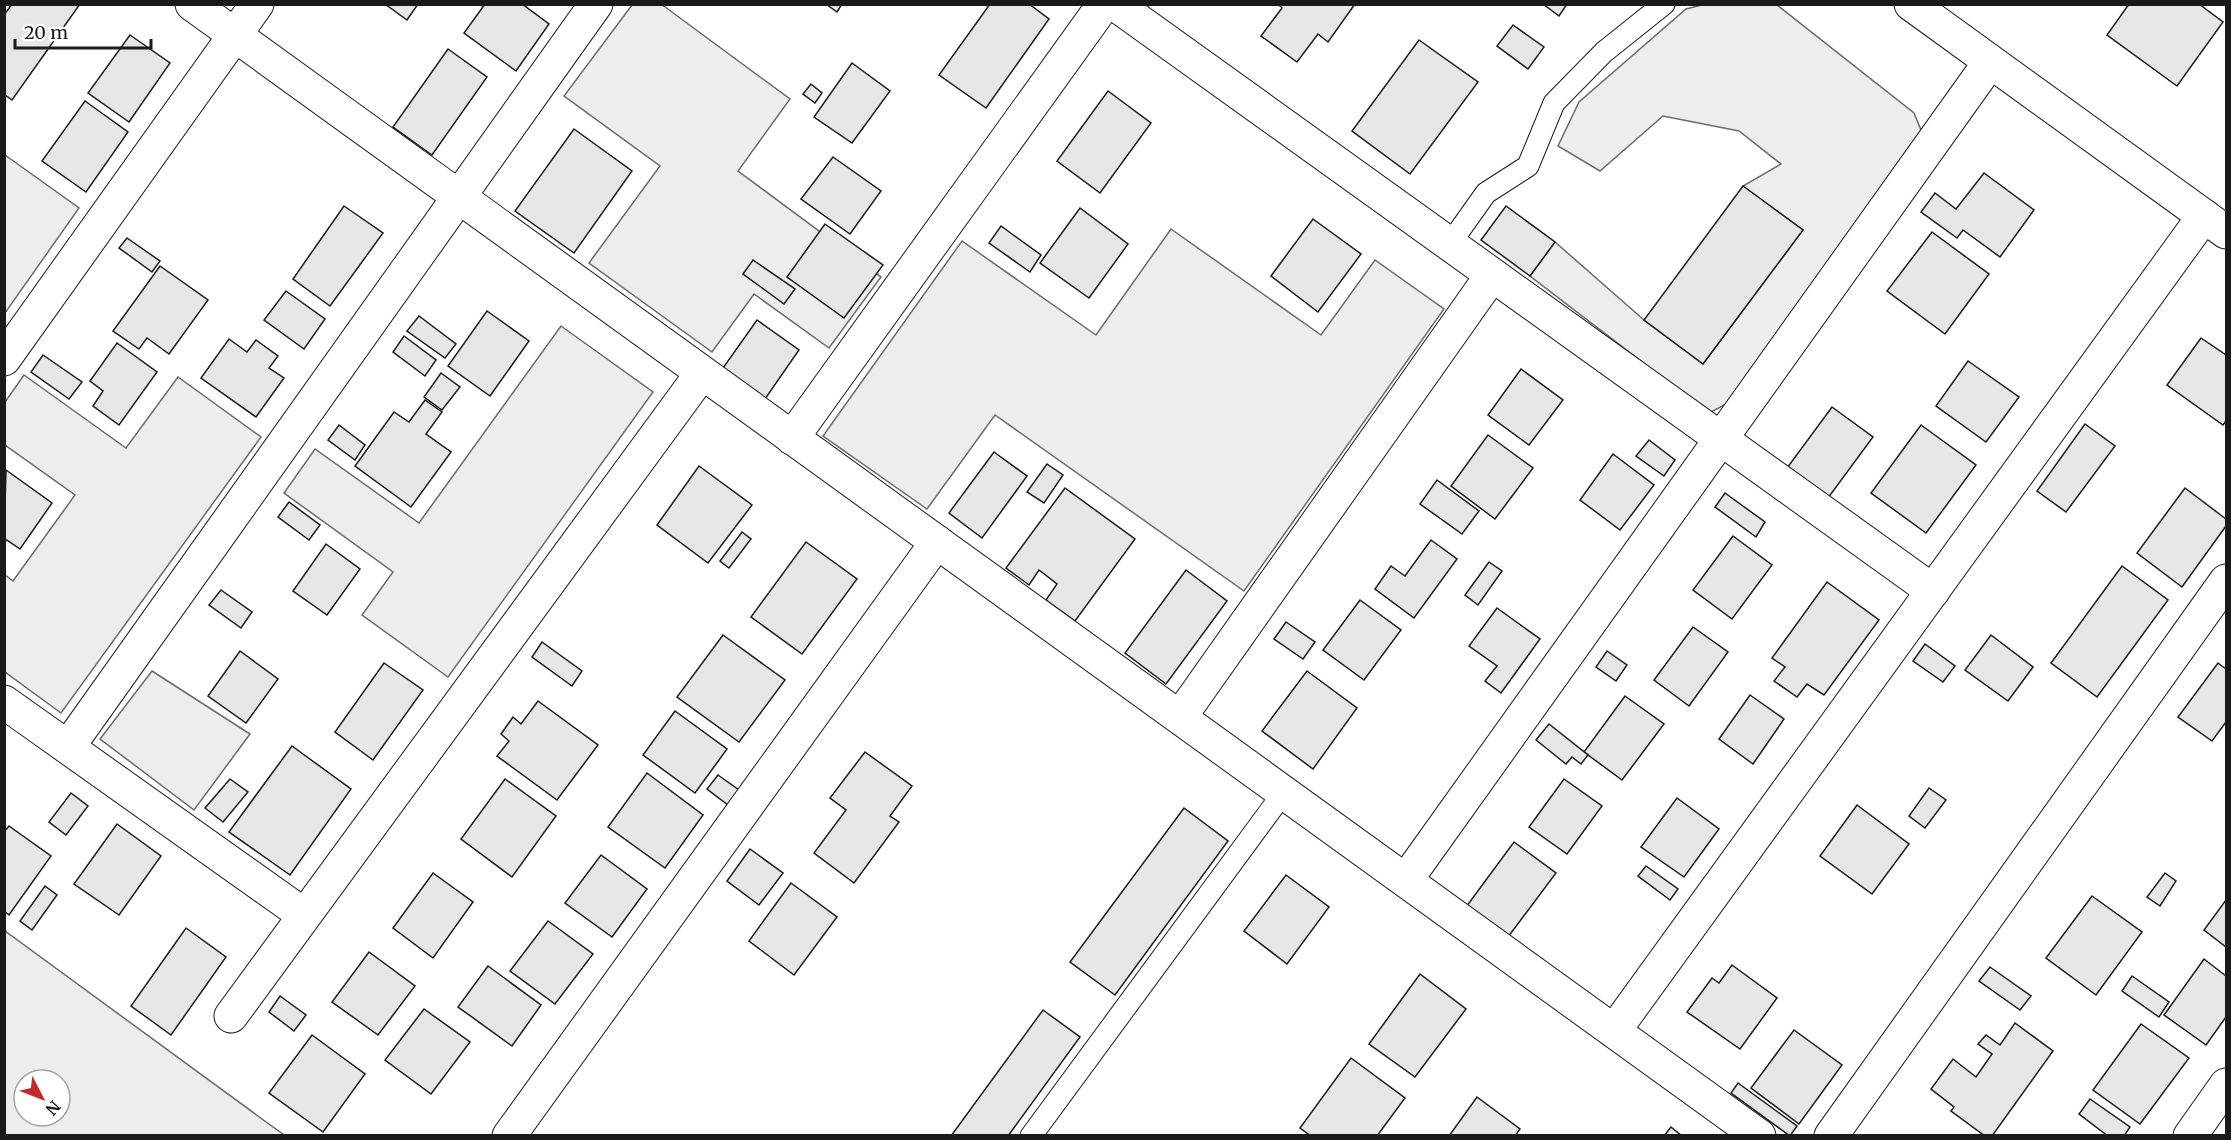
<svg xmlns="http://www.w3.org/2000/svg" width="2231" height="1140" font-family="Merriweather,serif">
  <rect width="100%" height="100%" fill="#fff"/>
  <g fill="#ededed" stroke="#6a6a6a" stroke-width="1.5" fill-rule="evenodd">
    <path d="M661,4l129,95 -52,72 143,106 -52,71 -75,-54 -42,58 -123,-89 71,-97 -96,-70 68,-91z"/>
    <path d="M1702,5h75l137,108 9,22 -187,264 -27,14 -179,-137 25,-34 89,78 59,44 100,-134 -60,-44 38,-22 -42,-33 -76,-15 -63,55 -42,-25 21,-44 107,-93z"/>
    <path d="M5,155l74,53 -74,105z"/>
    <path d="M1171,229l150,106 54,-75 69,49 -200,282 -249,-176 -68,94 -104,-73 139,-195 134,94z"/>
    <path d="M561,326l92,66 -205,285 -86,-62 31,-43 -109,-79 31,-44 104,74z"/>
    <path d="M24,375l102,73 52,-71 83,60 -200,276 -56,-41v-97l8,6 62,-86 -70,-50v-43z"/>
    <path d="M152,671l98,63 -56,76 -94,-71z"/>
    <path d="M4,931h1l279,204h-279zM24,1080h36v36h-36z"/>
  </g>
  <g fill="#e6e6e6" stroke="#1a1a1a" stroke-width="1.5">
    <path d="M12,4h68l-68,96 -8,-6v-79z"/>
    <path d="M385,4h33l-11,16z"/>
    <path d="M485,4h37l27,20 -33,47 -52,-38z"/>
    <path d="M826,4h16l-5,8z"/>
    <path d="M990,4h39l20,15 -63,89 -47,-33z"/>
    <path d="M1278,4h77l-27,38 -10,-8 -21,28 -36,-26 21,-28z"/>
    <path d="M1543,4h24l-8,12z"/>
    <path d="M2129,4h70l24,18 -46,64 -70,-51z"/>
    <path d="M1513,25l31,22 -16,22 -31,-23z"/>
    <path d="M130,35l40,28 -41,59 -41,-29z"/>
    <path d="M1419,40l59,42 -68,92 -58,-43z"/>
    <path d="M448,49l39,28 -55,78 -39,-28z"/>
    <path d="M852,63l38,28 -38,52 -38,-26z"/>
    <path d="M811,84l11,9 -7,10 -12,-9z"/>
    <path d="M1108,91l43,32 -51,70 -43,-32z"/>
    <path d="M85,101l43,31 -42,60 -44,-31z"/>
    <path d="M574,129l58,42 -58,82 -59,-42z"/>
    <path d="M833,157l48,34 -31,43 -49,-35z"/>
    <path d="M1984,173l50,37 -34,47 -37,-27 -6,8 -36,-26 14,-19 21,16z"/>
    <path d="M1743,186l60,44 -100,134 -59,-44z"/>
    <path d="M344,206l39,27 -53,73 -37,-27z"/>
    <path d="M1506,206l49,36 -25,34 -49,-36z"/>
    <path d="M1080,208l48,36 -39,54 -49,-35z"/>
    <path d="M1313,219l48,35 -43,58 -47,-36z"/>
    <path d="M825,224l58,41 -39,53 -57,-41z"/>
    <path d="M1001,226l40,29 -11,17 -41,-29z"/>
    <path d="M1932,232l57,42 -44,60 -58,-43z"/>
    <path d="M127,238l33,23 -8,11 -33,-24z"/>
    <path d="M753,260l42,29 -11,15 -41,-30z"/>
    <path d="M160,266l48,34 -39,54 -22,-16 -8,11 -26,-18z"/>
    <path d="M286,291l39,28 -21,30 -40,-29z"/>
    <path d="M487,311l42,30 -39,55 -42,-30z"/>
    <path d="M419,316l37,28 -11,14 -38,-27z"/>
    <path d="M757,320l42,30 -34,49 -42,-31z"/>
    <path d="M404,336l32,24 -11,16 -32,-24z"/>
    <path d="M2201,338l25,17v66l-3,4 -56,-40z"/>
    <path d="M229,339l18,13 9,-12 22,16 -9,12 15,10 -28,39 -55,-39z"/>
    <path d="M117,343l40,29 -38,53 -26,-19 10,-15 -13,-10z"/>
    <path d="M43,355l39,27 -13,17 -38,-27z"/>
    <path d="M1968,361l51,36 -33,45 -50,-36z"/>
    <path d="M1521,369l42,31 -34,45 -41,-30z"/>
    <path d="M441,373l19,14 -18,23 -18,-13z"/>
    <path d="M425,400l17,12 -16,22 25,18 -40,55 -56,-41 39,-54 15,10z"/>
    <path d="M1832,407l41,30 -45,61 -41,-30z"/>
    <path d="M2085,424l30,22 -49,66 -29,-21z"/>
    <path d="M339,425l26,20 -10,15 -27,-20z"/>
    <path d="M1921,425l55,40 -50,68 -55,-40z"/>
    <path d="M1488,435l45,33 -38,51 -44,-33z"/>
    <path d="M1649,440l26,20 -11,16 -28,-20z"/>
    <path d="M994,452l33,24 -45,62 -33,-25z"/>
    <path d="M1613,454l41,31 -34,45 -40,-30z"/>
    <path d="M1047,464l16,11 -19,28 -17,-11z"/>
    <path d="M699,466l53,39 -44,58 -51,-38z"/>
    <path d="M6,470l46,33 -32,46 -16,-11z"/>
    <path d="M1437,480l42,31 -17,23 -42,-30z"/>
    <path d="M1065,488l70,51 -60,82 -29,-21 11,-16 -18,-14 -10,15 -23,-17z"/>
    <path d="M2185,488l41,31v7l-44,61 -45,-34z"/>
    <path d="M1725,493l40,29 -9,15 -41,-30z"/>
    <path d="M289,502l31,23 -11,15 -31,-23z"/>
    <path d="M742,532l9,7 -22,29 -9,-7z"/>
    <path d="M1733,536l39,29 -40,54 -39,-29z"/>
    <path d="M1431,540l26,19 -43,59 -39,-29 16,-23 14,10z"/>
    <path d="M806,542l51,37 -55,75 -51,-37z"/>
    <path d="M326,544l34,25 -33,46 -34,-24z"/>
    <path d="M1489,562l13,9 -24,34 -13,-10z"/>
    <path d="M2122,566l46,34 -71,97 -46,-34z"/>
    <path d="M1186,570l41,31 -61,83 -41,-31z"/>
    <path d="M1827,582l52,38 -55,75 -17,-11 -10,13 -23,-16 11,-14 -13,-9z"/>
    <path d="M221,590l31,22 -11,16 -32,-23z"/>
    <path d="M1360,600l41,30 -37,50 -41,-30z"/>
    <path d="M1497,608l43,31 -39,54 -16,-12 12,-15 -28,-20z"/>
    <path d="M1286,622l29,20 -12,17 -29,-20z"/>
    <path d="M1693,627l35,25 -39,54 -35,-26z"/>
    <path d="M723,635l62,45 -46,62 -62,-45z"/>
    <path d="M1991,635l42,32 -25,34 -43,-31z"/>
    <path d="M542,642l40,29 -10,15 -40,-29z"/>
    <path d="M1925,644l30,22 -12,16 -30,-21z"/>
    <path d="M240,651l38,28 -32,44 -38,-27z"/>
    <path d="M1607,651l20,14 -11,16 -20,-14z"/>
    <path d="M384,663l39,27 -50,70 -38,-28z"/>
    <path d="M2218,663l8,6v53l-14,19 -34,-24z"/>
    <path d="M1307,671l50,37 -44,61 -51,-38z"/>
    <path d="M1750,695l34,24 -31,45 -34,-25z"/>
    <path d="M1625,696l39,28 -42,56 -38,-28z"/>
    <path d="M538,701l60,44 -41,55 -60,-44 12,-15 -8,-7 12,-17 8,7z"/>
    <path d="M675,711l52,38 -32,44 -52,-38z"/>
    <path d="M1549,724l39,31 -7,9 -9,-7 -6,7 -30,-24z"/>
    <path d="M292,746l59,43 -61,86 -61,-43z"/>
    <path d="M865,752l47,34 -22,30 9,6 -45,61 -40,-30 32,-43 -16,-12z"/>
    <path d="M647,773l56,42 -38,53 -57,-41z"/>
    <path d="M718,775l21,15 -11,15 -21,-16z"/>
    <path d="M230,779l18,13 -25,30 -18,-14z"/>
    <path d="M505,779l51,37 -44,61 -51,-38z"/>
    <path d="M1564,779l38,27 -35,48 -38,-27z"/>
    <path d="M1929,788l17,12 -21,28 -16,-12z"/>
    <path d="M71,793l17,13 -22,29 -17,-13z"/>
    <path d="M1677,798l42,31 -35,48 -43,-30z"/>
    <path d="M1857,805l52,39 -37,50 -52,-38z"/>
    <path d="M1184,808l44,33 -113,154 -45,-33z"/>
    <path d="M117,824l44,32 -42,59 -45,-31z"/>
    <path d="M9,826l42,30 -42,59 -5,-4v-79z"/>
    <path d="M1514,842l42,31 -48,64 -42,-30z"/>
    <path d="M750,849l33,24 -24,32 -32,-24z"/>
    <path d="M601,855l46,34 -35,48 -47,-34z"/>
    <path d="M1646,866l32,23 -8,11 -32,-24z"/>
    <path d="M433,873l40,29 -40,56 -40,-30z"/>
    <path d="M2165,873l11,8 -16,25 -13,-9z"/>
    <path d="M1286,875l43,32 -42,57 -43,-33z"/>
    <path d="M791,883l46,34 -43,58 -45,-34z"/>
    <path d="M45,886l12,9 -25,35 -12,-9z"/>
    <path d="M2092,896l50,36 -46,63 -50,-37z"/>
    <path d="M2226,900v47l-22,-17z"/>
    <path d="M548,921l45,33 -38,50 -45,-33z"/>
    <path d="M186,928l40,29 -55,78 -40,-29z"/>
    <path d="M369,952l46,34 -37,49 -46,-33z"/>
    <path d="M2204,959l22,17v41l-20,28 -42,-30z"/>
    <path d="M1732,965l45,33 -37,51 -53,-37 25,-34 7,5z"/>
    <path d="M488,966l53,39 -29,41 -54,-39z"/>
    <path d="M1990,967l41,29 -11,14 -41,-29z"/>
    <path d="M1420,974l46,35 -51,68 -46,-33z"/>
    <path d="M2132,976l37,26 -10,15 -37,-26z"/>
    <path d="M280,996l26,19 -12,16 -25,-19z"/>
    <path d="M424,1009l46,33 -39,52 -46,-34z"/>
    <path d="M1043,1010l37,27 -72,99h-57z"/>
    <path d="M2015,1023l38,28 -61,85h-7l-34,-25 3,-4 -23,-18 22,-30 23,18 16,-23 -14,-10 8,-9 14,10z"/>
    <path d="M2141,1024l48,34 -49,66 -47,-34z"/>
    <path d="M1794,1030l48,35 -43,59 -48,-36z"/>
    <path d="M312,1035l53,39 -42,58 -54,-39z"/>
    <path d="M1351,1058l54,40 -28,38h-66l-11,-8z"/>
    <path d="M1738,1083l59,43 -7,10 -59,-43z"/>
    <path d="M1477,1097l43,32 -5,7h-66z"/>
    <path d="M2090,1099l40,28 -6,9h-16l-29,-22z"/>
    <path d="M1671,1127l11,9h-18z"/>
  </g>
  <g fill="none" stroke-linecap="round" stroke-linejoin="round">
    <defs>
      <g id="service">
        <path d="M1449,245l37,-52 42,-27 26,-63 50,-51 60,-48"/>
        <path d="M1031,1136l253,-344"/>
      </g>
      <g id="minor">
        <path d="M192,4l1567,1132"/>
        <path d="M1115,4l818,587"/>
        <path d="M4,359l253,-355"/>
        <path d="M792,438l312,-434"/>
        <path d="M4,702l300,213"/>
        <path d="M1180,717l312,-442"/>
        <path d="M68,747l528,-743"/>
        <path d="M1406,880l584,-818"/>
        <path d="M231,1016l471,-643"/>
        <path d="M1614,1031l590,-815"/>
        <path d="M509,1136l428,-594"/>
        <path d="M1831,1136l395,-555"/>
        <path d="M2190,1136l36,-51"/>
      </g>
      <path id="tertiary" d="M1911,4l315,228"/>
    </defs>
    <use href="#service" stroke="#1a1a1a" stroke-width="23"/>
    <use href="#minor" stroke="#1a1a1a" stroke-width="35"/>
    <use href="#tertiary" stroke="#1a1a1a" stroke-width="35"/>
    <use href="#service" stroke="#fff" stroke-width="21"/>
    <use href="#minor" stroke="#fff" stroke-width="33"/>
    <use href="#tertiary" stroke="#fff" stroke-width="33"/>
  </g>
  <rect width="2231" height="1140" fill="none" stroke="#1a1a1a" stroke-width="12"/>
  <g transform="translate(42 1098) rotate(132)"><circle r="28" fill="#ffffff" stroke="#a3a3a3" stroke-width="1.5"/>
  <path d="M0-4.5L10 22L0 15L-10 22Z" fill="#c62828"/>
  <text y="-9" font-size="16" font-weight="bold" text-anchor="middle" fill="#1a1a1a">N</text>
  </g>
  <path d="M15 39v9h136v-9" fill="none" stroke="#1a1a1a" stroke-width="3"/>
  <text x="24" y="39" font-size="18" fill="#1a1a1a" stroke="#ffffff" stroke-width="4.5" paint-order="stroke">20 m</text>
</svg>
